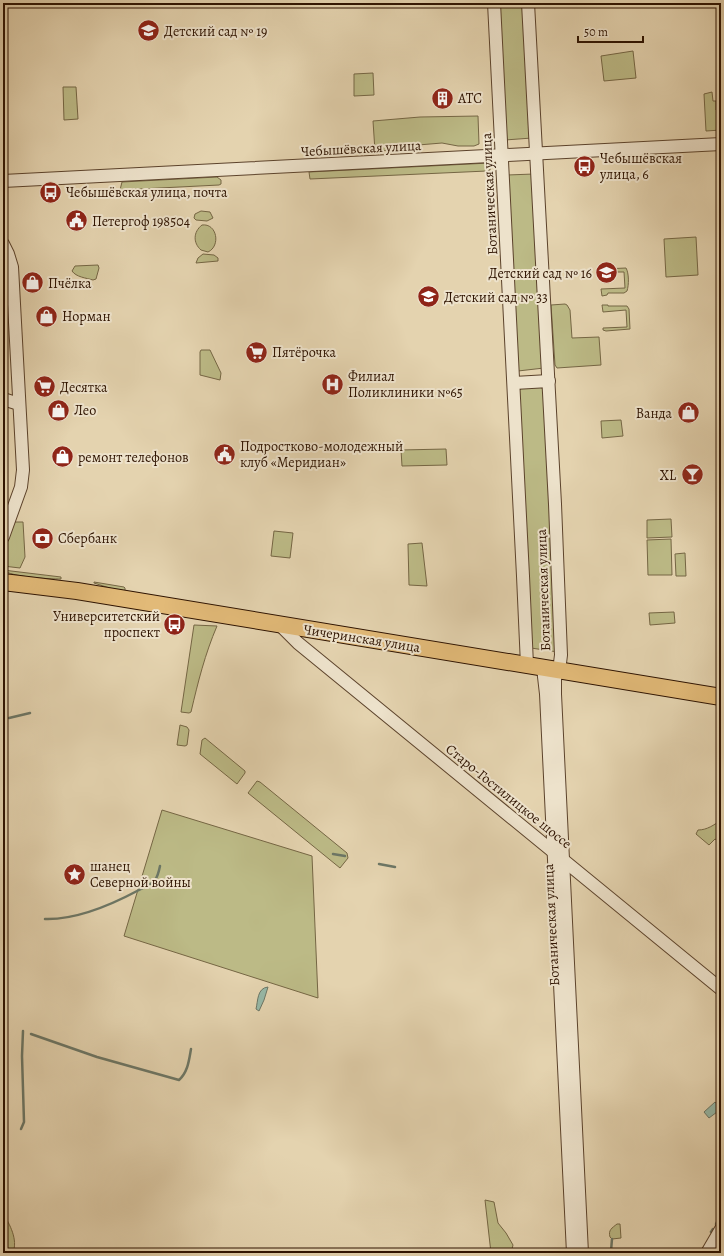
<svg xmlns="http://www.w3.org/2000/svg" width="724" height="1256" font-family="Alegreya,serif">
  <rect width="100%" height="100%" fill="#e4d3af"/>
  <filter id="stains"><feTurbulence type="fractalNoise" baseFrequency=".005" numOctaves="4"/><feColorMatrix values="0 0 0 0 .2 0 0 0 0 .09 0 0 0 0 .02 0 0 0 .5 -.17"/></filter>
  <radialGradient id="worn" r=".72"><stop offset=".6" stop-color="#630" stop-opacity="0"/><stop offset="1" stop-color="#630" stop-opacity=".3"/></radialGradient>
  <g fill="#bcba86" stroke="#756644">
    <path d="M498,3h26l8,135 -27,2z"/>
    <path d="M633,51l3,27 -32,3 -3,-25z"/>
    <path d="M373,73l1,22 -20,1v-22z"/>
    <path d="M63,87h13l2,32 -14,1z"/>
    <path d="M712,92l1,9h3v9h5v20l-15,1 -2,-37z"/>
    <path d="M478,116l1,28 -5,2h-16l-16,-3 -24,2 -21,5 -22,1 -2,-30 47,-4z"/>
    <path d="M490,163v7l-3,1 -177,8 -1,-7z"/>
    <path d="M534,174l10,194 -26,3 -11,-196z"/>
    <path d="M217,177l4,3v4l-2,1 -99,5 2,-8z"/>
    <path d="M201,211l9,1 3,6 -6,3 -11,-1 -2,-2 1,-4z"/>
    <path d="M202,225c15,-2 19,21 6,27l-7,-2c-8,-7 -8,-18 1,-25z"/>
    <path d="M696,237l2,38 -32,2 -2,-38z"/>
    <path d="M203,254l11,1 4,3v3l-22,2 2,-5z"/>
    <path d="M98,265l1,3 -3,11 -3,1c-7,-2 -17,-3 -21,-9l3,-5z"/>
    <path d="M626,268c3,5 3,17 1,23l-3,2h-16l-1,2 -5,1 -1,-7 24,-1 -1,-16h-24v-1l3,-2z"/>
    <path d="M565,304l2,1 3,5 2,28 27,-1 2,28 -44,3 -2,-3 -4,-60z"/>
    <path d="M602,305h6v1h19l2,3 1,20 -24,2 -3,-1v-2l24,-1 -1,-17 -23,2z"/>
    <path d="M201,350h9l11,23 -1,7 -20,-5v-23z"/>
    <path d="M523,387h16l5,2 14,263 -27,-4 -12,-257z"/>
    <path d="M621,420l2,16 -21,2 -1,-17z"/>
    <path d="M446,449l1,16 -45,1 -1,-16z"/>
    <path d="M671,519l1,18 -25,1v-18z"/>
    <path d="M14,522h9l2,35 -5,11 -17,-2v-14z"/>
    <path d="M274,531l19,2 -3,25 -19,-2z"/>
    <path d="M671,539l1,36h-24l-1,-35z"/>
    <path d="M422,543l5,43 -18,-1 -1,-41z"/>
    <path d="M685,553l1,23h-10l-1,-22z"/>
    <path d="M3,570l58,7v2c-12,0 -50,-2 -58,-9z"/>
    <path d="M94,582l30,5 1,1v5l-31,-10z"/>
    <path d="M674,612l1,11 -25,2 -1,-12z"/>
    <path d="M194,625l23,1c-12,28 -19,56 -26,86l-2,1 -8,-1z"/>
    <path d="M180,725l7,2 2,3 -2,15 -2,1 -8,-1z"/>
    <path d="M205,738l40,33v2l-8,11 -37,-30 2,-14z"/>
    <path d="M257,781l3,1 87,71 1,5 -8,10 -92,-75z"/>
    <path d="M162,810l150,46 6,142 -194,-62z"/>
    <path d="M721,820v16l-4,4 -2,-1 -6,6 -13,-11 2,-4c9,0 16,-5 23,-10z"/>
    <path d="M485,1200l9,2 4,21 8,10 7,12 -2,8h-20z"/>
    <path d="M3,1213c7,12 15,26 10,40h-10z"/>
    <path d="M617,1224h3l1,14 -9,1 -2,-2c-2,-7 2,-9 7,-13z"/>
  </g>
  <g fill="#96b8a7" stroke="#6c7665">
    <path d="M268,987l-4,13 -5,11 -3,-2c2,-8 1,-21 12,-22z"/>
    <path d="M715,1102l6,7 -12,9 -5,-6z"/>
  </g>
  <g fill="none" stroke-linecap="round" stroke-linejoin="round">
    <g stroke="#6c7665" stroke-width="2.5">
      <path d="M9,718l21,-5"/>
      <path d="M333,854l12,2"/>
      <path d="M379,864l16,3"/>
      <path d="M45,919c32,1 66,-14 94,-29 5,-3 12,-5 16,-10 3,-4 4,-9 5,-14"/>
      <path d="M31,1034l66,23 82,23c9,-8 10,-20 12,-31"/>
      <path d="M21,1129l3,-7 -2,-66 1,-25"/>
      <path d="M716,1224l5,-10"/>
      <path d="M711,1232l2,-3"/>
      <path d="M593,1250l47,2 7,-2"/>
      <path d="M611,1251l1,-12"/>
    </g>
    <defs>
      <g id="minor">
        <path d="M494,3l29,573 4,89"/>
        <path d="M528,3l27,501 6,151 -1,8 -5,16v15l27,559"/>
        <path d="M3,181l718,-37"/>
        <path d="M3,244l5,10 4,13 11,203 -2,17 -18,50"/>
        <path d="M514,383l35,-2"/>
        <path d="M3,399l16,5"/>
        <path d="M280,625l18,18 423,346"/>
        <path d="M543,668l3,26 27,559"/>
        <path d="M707,1253l14,-24"/>
      </g>
      <path id="major" d="M3,582l74,9 644,106"/>
    </defs>
    <use href="#minor" stroke="#5c432c" stroke-width="14"/>
    <use href="#major" stroke="#2e1301" stroke-width="18"/>
    <use href="#minor" stroke="#ede2cb" stroke-width="12"/>
    <use href="#major" stroke="#e2ba78" stroke-width="16"/>
  </g>
  <defs>
    <symbol id="school-disc" viewBox="-11 -11 22 22"><circle r="9.5" fill="#8f2418" stroke="#ede2cb"/><path d="M0-5L7-2L0 1L-7-2ZM-4 1L0 2.5L4 1V4Q0 6-4 4Z" fill="#fff"/></symbol>
    <symbol id="building-disc" viewBox="-11 -11 22 22"><circle r="9.5" fill="#8f2418" stroke="#ede2cb"/><path d="M-4-6H4V6H1V3H-1V6H-4ZM-2.5-4.3h1.7v1.8h-1.7ZM.8-4.3h1.7v1.8H.8ZM-2.5-1h1.7V.8h-1.7ZM.8-1h1.7V.8H.8Z" fill="#fff"/></symbol>
    <symbol id="bus-disc" viewBox="-11 -11 22 22"><circle r="9.5" fill="#8f2418" stroke="#ede2cb"/><path d="M-5-6H5V4H4V6H2V4H-2V6H-4V4H-5ZM-3.5-4V0h7V-4ZM-3.5 1.2v1.5H-2V1.2ZM2 1.2v1.5H3.5V1.2Z" fill="#fff"/></symbol>
    <symbol id="civic-disc" viewBox="-11 -11 22 22"><circle r="9.5" fill="#8f2418" stroke="#ede2cb"/><path d="M-.6-6.5H3V-4.5H.6V-3L4-1V1h2V6H-6V1h2V-1L-.6-3ZM-1.2 2.5V6h2.4V2.5Z" fill="#fff"/></symbol>
    <symbol id="shop-disc" viewBox="-11 -11 22 22"><circle r="9.5" fill="#8f2418" stroke="#ede2cb"/><path d="M-5-2.5h2.3a2.7 3.5 0 0 1 5.4 0H5L5.5 6h-11ZM-1.5-2.5h3a1.5 2.3 0 0 0-3 0Z" fill="#fff"/></symbol>
    <symbol id="supermarket-disc" viewBox="-11 -11 22 22"><circle r="9.5" fill="#8f2418" stroke="#ede2cb"/><path d="M-6-5.5h2.5l.6 2H6L4.5 2H-2.5L-4.4-4H-6ZM-1.5 3.2a1.3 1.3 0 1 0 .1 0ZM3 3.2a1.3 1.3 0 1 0 .1 0Z" fill="#fff"/></symbol>
    <symbol id="hospital-disc" viewBox="-11 -11 22 22"><circle r="9.5" fill="#8f2418" stroke="#ede2cb"/><path d="M-5-5h3v3.5h4V-5h3V5h-3V1.5h-4V5h-3Z" fill="#fff"/></symbol>
    <symbol id="bar-disc" viewBox="-11 -11 22 22"><circle r="9.5" fill="#8f2418" stroke="#ede2cb"/><path d="M-6-5H6L.8 .8V4.5H3.5V6h-7V4.5H-.8V.8Z" fill="#fff"/></symbol>
    <symbol id="bank-disc" viewBox="-11 -11 22 22"><circle r="9.5" fill="#8f2418" stroke="#ede2cb"/><path d="M-6-4H6V4H-6ZM0-2.3a2.3 2.3 0 1 0 0 4.6a2.3 2.3 0 1 0 0-4.6Z" fill="#fff"/></symbol>
    <symbol id="sight-disc" viewBox="-11 -11 22 22"><circle r="9.5" fill="#8f2418" stroke="#ede2cb"/><path d="M0-6L1.8-2.2L6-1.7L2.9 1.2L3.7 5.4L0 3.3L-3.7 5.4L-2.9 1.2L-6-1.7L-1.8-2.2Z" fill="#fff"/></symbol>
  </defs>
  <g fill-rule="evenodd">
    <use href="#school-disc" x="136" y="18" width="25" height="25"/>
    <use href="#building-disc" x="430" y="86" width="25" height="25"/>
    <use href="#bus-disc" x="572" y="154" width="25" height="25"/>
    <use href="#bus-disc" x="38" y="180" width="25" height="25"/>
    <use href="#civic-disc" x="64" y="208" width="25" height="25"/>
    <use href="#school-disc" x="594" y="260" width="25" height="25"/>
    <use href="#shop-disc" x="20" y="270" width="25" height="25"/>
    <use href="#school-disc" x="416" y="284" width="25" height="25"/>
    <use href="#shop-disc" x="34" y="304" width="25" height="25"/>
    <use href="#supermarket-disc" x="244" y="340" width="25" height="25"/>
    <use href="#hospital-disc" x="320" y="372" width="25" height="25"/>
    <use href="#supermarket-disc" x="32" y="374" width="25" height="25"/>
    <use href="#shop-disc" x="46" y="398" width="25" height="25"/>
    <use href="#shop-disc" x="676" y="400" width="25" height="25"/>
    <use href="#civic-disc" x="212" y="442" width="25" height="25"/>
    <use href="#shop-disc" x="50" y="444" width="25" height="25"/>
    <use href="#bar-disc" x="680" y="462" width="25" height="25"/>
    <use href="#bank-disc" x="30" y="526" width="25" height="25"/>
    <use href="#bus-disc" x="162" y="612" width="25" height="25"/>
    <use href="#sight-disc" x="62" y="862" width="25" height="25"/>
  </g>
  <g text-anchor="middle" stroke-width="4" stroke-linejoin="round" paint-order="stroke">
    <g font-size="14" fill="#2e1301" stroke="#ede2cb" text-anchor="start">
      <text x="164" y="36">Детский сад № 19</text>
      <text x="458" y="103">АТС</text>
      <text x="600" y="163">Чебышёвская<tspan x="600" dy="16">улица, 6</tspan></text>
      <text x="66" y="197">Чебышёвская улица, почта</text>
      <text x="92" y="226">Петергоф 198504</text>
      <text x="592" y="278" text-anchor="end">Детский сад № 16</text>
      <text x="48" y="288">Пчёлка</text>
      <text x="444" y="302">Детский сад № 33</text>
      <text x="62" y="321">Норман</text>
      <text x="272" y="357">Пятёрочка</text>
      <text x="348" y="381">Филиал<tspan x="348" dy="16">Поликлиники №65</tspan></text>
      <text x="60" y="392">Десятка</text>
      <text x="74" y="415">Лео</text>
      <text x="672" y="418" text-anchor="end">Ванда</text>
      <text x="240" y="451">Подростково-молодежный<tspan x="240" dy="16">клуб «Меридиан»</tspan></text>
      <text x="78" y="462">ремонт телефонов</text>
      <text x="676" y="480" text-anchor="end">XL</text>
      <text x="58" y="543">Сбербанк</text>
      <text x="160" y="621" text-anchor="end">Университетский<tspan x="160" dy="16">проспект</tspan></text>
      <text x="90" y="871">шанец<tspan x="90" dy="16">Северной войны</tspan></text>
    </g>
    <g font-size="14" fill="#2e1301" stroke="#ede2cb">
      <text transform="translate(361 148) rotate(-3)" y="5">Чебышёвская улица</text>
      <text transform="translate(489 194) rotate(-93)" y="5">Ботаническая улица</text>
      <text transform="translate(543 590) rotate(-92)" y="5">Ботаническая улица</text>
      <text transform="translate(362 638) rotate(9)" y="5">Чичеринская улица</text>
      <text transform="translate(509 796) rotate(39)" y="5">Старо-Гостилицкое шоссе</text>
      <text transform="translate(551 925) rotate(-93)" y="5">Ботаническая улица</text>
    </g>
  </g>
  <rect width="724" height="1256" fill="none" stroke="#e4d3af" stroke-width="16"/>
  <rect x="4" y="4" width="716" height="1248" fill="none" stroke="#2e1301" stroke-width="2"/>
  <rect x="8" y="8" width="708" height="1240" fill="none" stroke="#2e1301"/>
  <path d="M578 36v6h65v-6" fill="none" stroke="#2e1301" stroke-width="2"/>
  <text x="584" y="36" font-size="12" fill="#2e1301" stroke="#ede2cb" stroke-width="3" paint-order="stroke">50 m</text>
  <rect width="100%" height="100%" filter="url(#stains)"/>
  <rect width="100%" height="100%" fill="url(#worn)"/>
</svg>
